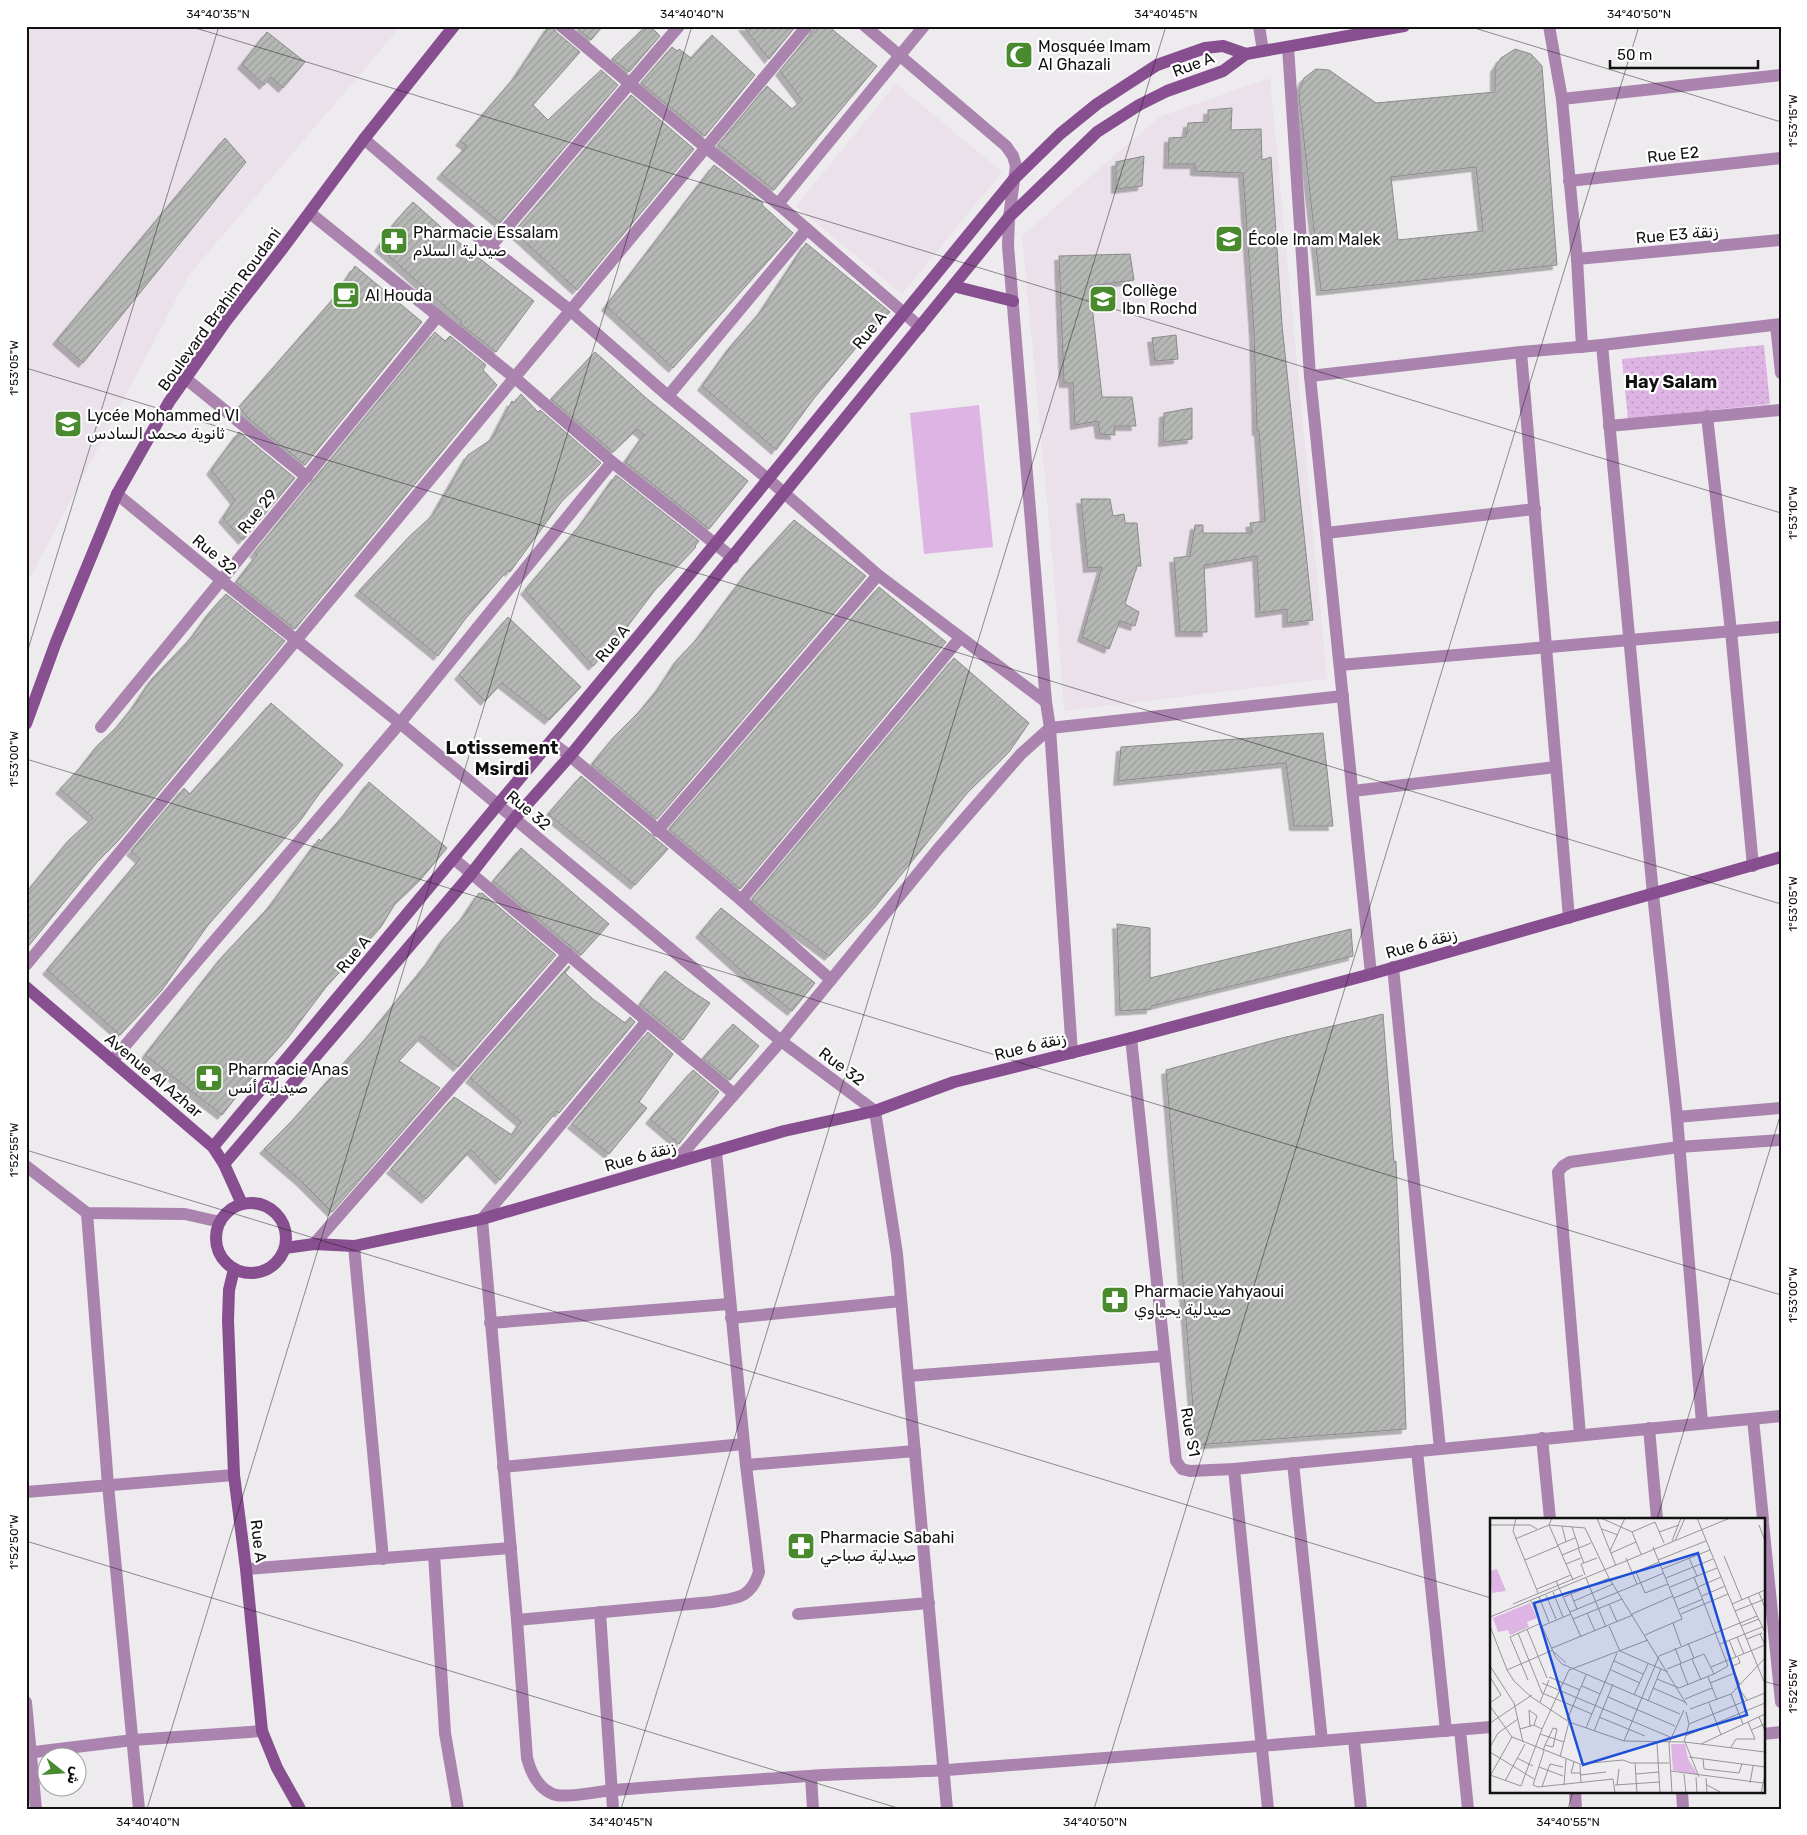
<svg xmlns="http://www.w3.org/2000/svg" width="1807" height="1835" font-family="Rubik,'Noto Sans Arabic',sans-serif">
  <defs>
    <pattern id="park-dots" width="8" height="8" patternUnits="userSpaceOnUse" patternTransform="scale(1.25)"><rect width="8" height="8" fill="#ddb4e3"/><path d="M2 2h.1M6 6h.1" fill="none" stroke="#bd9ac2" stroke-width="1.8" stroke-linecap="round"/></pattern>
    <pattern id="building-hatch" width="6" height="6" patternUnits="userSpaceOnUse" patternTransform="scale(1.25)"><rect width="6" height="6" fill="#b5b8b5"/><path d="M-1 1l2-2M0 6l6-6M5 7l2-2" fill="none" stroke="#9b9d9b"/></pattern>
    <filter id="shadow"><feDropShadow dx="-4.5" dy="4.5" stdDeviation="0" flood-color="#0004"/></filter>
  </defs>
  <rect width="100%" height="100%" fill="#eeebee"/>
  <g fill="#eae1eb">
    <path d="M26,26h375l-212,249 -158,301 -5,-3z"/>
    <path d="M1270,78l57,601 -263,32 -10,-135 -32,-340 137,-119z"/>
    <path d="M896,84l106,88 -100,122 -106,-88z"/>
  </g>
  <path fill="#ddb4e3" d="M979,405l14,142 -69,7 -14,-141z"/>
  <path fill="url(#park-dots)" d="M1764,345l6,59 -142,15 -6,-60z"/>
  <g fill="url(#building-hatch)" stroke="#898c88" fill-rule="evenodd" filter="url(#shadow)">
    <path d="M549,26h4l3,6 24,20 -47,53 15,15 53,-50 17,15 -118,138 -59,-49 26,-28 -7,-5 55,-64z"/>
    <path d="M574,26h29l-12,14z"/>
    <path d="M646,26h4l10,10 -31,36 -17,-13z"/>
    <path d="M743,26h53l-27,33z"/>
    <path d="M815,26h13l49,40 -103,124 -56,-45 49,-59 25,23 10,-9 -22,-29 33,-40z"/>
    <path d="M267,32l38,30 -22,26 -12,-11 -7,8 -22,-21z"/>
    <path d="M712,35l43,40 -50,61 -64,-53 31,-36 5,4 2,-2 12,9z"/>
    <path d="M1515,49l16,5 11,12 15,199 -236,26 -22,-194v-5l5,-14 12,-9 13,1 47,33 119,-11v-24l6,-10zM1476,167l7,64 -85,9 -7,-63z"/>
    <path d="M631,95l63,54 -117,141 -63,-58z"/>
    <path d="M1232,108l-1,22 30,-1 1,31 9,-3 11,168 31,295 -26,3v-14l-27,4 -3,-57 -53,9 3,67h-27l-6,-74 16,-2 5,-31h8v8h49l-2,-10 15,-2 -6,-90h-2l-3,-100 -11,-158 -48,-2v-7h-27l1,-26 17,-1 2,-14 20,-1v-12z"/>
    <path d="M225,138l21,24 -163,201 -26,-23z"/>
    <path d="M1144,156l-2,30 -26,3v-27z"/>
    <path d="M714,165l49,38 -1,2 31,28 -120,135 -67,-62z"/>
    <path d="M413,202l39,35 82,64 -38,51 -36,-28 2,-2 -83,-75 18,-27z"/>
    <path d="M806,243l84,69 -20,19 -55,66 -39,53 -74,-64 29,-40 31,-36z"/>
    <path d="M1130,254l4,26 -44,6 12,111h30l4,29h-22l1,9 -15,-1 -2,-13 -23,4 -2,-42h-9l-5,-127z"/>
    <path d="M355,266l67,56 -117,143 -56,-46 -10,-12 96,-110z"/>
    <path d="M435,332l10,9 5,-5 36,29 -3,5 14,15 -202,244 -59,-47 21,-27 -3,-2z"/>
    <path d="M1176,335l2,24 -23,2 -3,-23z"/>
    <path d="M595,352l50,45 103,84 -39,48 -84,-67 19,-27 -7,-6 -24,23 -62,-53z"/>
    <path d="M521,394l17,18 2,-2 61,53 -39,38 -52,71 -2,-2 -42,48 -28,38 -79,-65 52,-56 22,-20 35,-60 24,-16 20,-38 2,2z"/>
    <path d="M1192,408v31l-29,3 1,-29z"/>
    <path d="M239,432l56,46 -52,62 -20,-22 12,-18 -24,-30z"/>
    <path d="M616,475l83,66 -4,5 1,1 -41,43 -37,49 -25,27 -68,-76 57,-67z"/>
    <path d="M1081,499h29l3,17 11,-2 1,9h12l4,43h-4l-12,38 14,8 -4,14 -15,-5 -11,28 -27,-12 20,-70 -14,1z"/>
    <path d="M794,520l72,56 -209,243 -65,-55 23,-28 25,-25 19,-23 19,-29 19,-20 52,-69z"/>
    <path d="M879,587l67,55 -206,247 -71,-60z"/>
    <path d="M226,594l59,47 -166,199 -21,21 -72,88v-56l44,-54 23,-21 -33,-29 21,-22 17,-22 19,-18 17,-21 18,-27 40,-42 18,-25z"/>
    <path d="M508,617l73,70 -32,33 -47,-37 -17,18 -26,-26z"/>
    <path d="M954,658l75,65 -20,29 -41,40 -93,115 -46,49 -20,-15 -41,-28 -16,-14z"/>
    <path d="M271,703l72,62 -24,29 -19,27 -92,104 -46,65 -42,45 -73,-65 93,-111 -9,-8 53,-63 6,6z"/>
    <path d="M1323,733l10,93h-39l-8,-63 -168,18 3,-34z"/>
    <path d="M581,776l87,73 -33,36 -87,-71z"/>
    <path d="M369,782l78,66 -26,31 -26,25 -14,23 -55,60 -39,52 -38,42 -27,34 -77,-60 77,-98 48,-51 49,-67 2,2 24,-27z"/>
    <path d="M521,848l88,76 -28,31 -88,-74z"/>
    <path d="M479,893l2,1 1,-1 74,62 -98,112 -36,-31 -23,25 41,27 -108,124 -31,-31 -37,-32 28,-28 77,-86 60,-74 16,-24 19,-21z"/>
    <path d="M721,908l94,75 -23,28 -47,-37 -45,-41z"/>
    <path d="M1117,924l33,4v50l201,-49 2,27 -202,50v3l-31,2z"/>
    <path d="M569,966l1,1 -5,6 28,26 32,24 5,-6 5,5 -76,91 -2,-2 -57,69 -29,-30 -45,49 -35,-30 63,-72 58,38 9,-13 -51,-44z"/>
    <path d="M665,971l22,17 23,15 -27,37 -43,-36z"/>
    <path d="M1383,1014l11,148 2,-1 10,268 -210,16 -30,-375 112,-31z"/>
    <path d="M733,1024l26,22 -29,34 -27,-22z"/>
    <path d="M648,1032l25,22 -34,48 8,6 -38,46 -37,-30z"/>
    <path d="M693,1070l26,22 -40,52 -29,-25z"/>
  </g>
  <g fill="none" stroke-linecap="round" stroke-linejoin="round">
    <g stroke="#aa83af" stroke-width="12">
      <path d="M561,26l144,121 73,57 142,123"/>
      <path d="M865,26l141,120 7,10 3,10 -7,51 -1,29 38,456 4,26 22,325"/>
      <path d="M1259,26l4,25"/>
      <path d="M1549,26l13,73 15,160 5,88"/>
      <path d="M1288,47l22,329 61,598"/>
      <path d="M1562,99l219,-24"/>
      <path d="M364,139l126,108 81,64 97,85 100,83 110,96 168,127"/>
      <path d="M1569,181l212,-23"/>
      <path d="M778,204l146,-178"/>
      <path d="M310,213l205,165 97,84 121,96"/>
      <path d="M490,247l189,-221"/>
      <path d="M1577,259l204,-19"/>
      <path d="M1776,325l5,48"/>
      <path d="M1602,345l51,549 24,223 25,306"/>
      <path d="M1521,352l48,566"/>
      <path d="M1310,376l211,-24 81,-7 179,-21"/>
      <path d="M185,378l122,99"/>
      <path d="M668,396l139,-167"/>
      <path d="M1707,416l24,215 22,235"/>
      <path d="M1609,426l172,-16"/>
      <path d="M117,494l104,86 179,143 381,318 94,70 22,143 50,555"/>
      <path d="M1326,533l209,-24"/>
      <path d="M1340,665l441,-38"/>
      <path d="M101,727l337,-411"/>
      <path d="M551,742l19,14 171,144 90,80"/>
      <path d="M1353,791l203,-24"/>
      <path d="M657,831l221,-256"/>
      <path d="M454,859l280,235"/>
      <path d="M741,900l219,-262"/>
      <path d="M26,965l781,-939"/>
      <path d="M1393,967l47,482"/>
      <path d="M646,1022l-164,197 35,401 195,-18c24,-4 39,-3 47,-30l-13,-107 -30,-313"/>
      <path d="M1131,1038l45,423 6,8 8,2 44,-2 547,-53"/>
      <path d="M112,1061l288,-338 212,-261"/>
      <path d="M1677,1117l104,-9"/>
      <path d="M675,1162l106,-121 157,-192 83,-95 29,-26 293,-32"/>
      <path d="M26,1166l61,47 98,1 35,8"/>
      <path d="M87,1213l21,272 31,324"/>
      <path d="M314,1244l254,-290"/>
      <path d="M354,1246l29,313"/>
      <path d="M731,1318l170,-17"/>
      <path d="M490,1323l239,-19"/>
      <path d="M908,1376l256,-20"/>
      <path d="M1753,1419l10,100"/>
      <path d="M1649,1428l8,91"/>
      <path d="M1580,1435l-22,-263 5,-6 7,-4 109,-15 102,-7"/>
      <path d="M1542,1438l8,81"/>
      <path d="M1417,1451l29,280"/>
      <path d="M1293,1463l29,278"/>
      <path d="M746,1465l169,-14"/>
      <path d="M503,1467l241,-23"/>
      <path d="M1234,1469l34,340"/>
      <path d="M26,1492l208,-17"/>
      <path d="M1763,1523l18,179"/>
      <path d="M434,1554l11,179 13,76"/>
      <path d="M246,1569l265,-21"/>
      <path d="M600,1612l13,197"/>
      <path d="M798,1614l131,-11"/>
      <path d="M517,1620l10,138c4,15 11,32 29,37 16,3 42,-4 59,-5 59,-5 119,-9 178,-13 51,-4 103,-4 154,-7 181,-13 363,-28 544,-43"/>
      <path d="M26,1702l10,107"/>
      <path d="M1460,1730l8,79"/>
      <path d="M1763,1734l18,-2"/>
      <path d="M1354,1740l7,69"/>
      <path d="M26,1753l107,-13 129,-9"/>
      <path d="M811,1776l2,33"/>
      <path d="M1575,1791l1,18"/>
      <path d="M1682,1791l1,18"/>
    </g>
    <g stroke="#884f90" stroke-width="12">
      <path d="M953,286l60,15"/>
      <path d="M26,724l30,-82 61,-148 52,-92 57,-81 57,-73 81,-109 90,-113"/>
      <path d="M26,987l187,160 11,17 18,40"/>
      <path d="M213,1147l502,-603 299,-365 46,-45 37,-30 60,-39 48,-17 18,-2 23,8"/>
      <path d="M224,1164l247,-290 43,-55 56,-63 439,-539 88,-85 42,-27 28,-14 56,-20 23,-17 158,-28"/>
      <circle cx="251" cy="1238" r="35"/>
      <path d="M285,1248l29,-4 40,2 128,-27 302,-88 91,-20 79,-29 177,-44 240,-64 410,-117"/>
      <path d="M234,1269l-5,21 -1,30 6,155 12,94 16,162 15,37 23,41"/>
    </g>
  </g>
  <path fill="none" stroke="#121112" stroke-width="1" stroke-opacity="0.45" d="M189,26l1592,487M1468,26l313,96M26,368l1755,536M26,656l193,-630M26,759l1755,536M26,1150l1465,448M1657,1519l124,-406M26,1541l875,268M1763,1681l18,5M147,1809l545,-1783M621,1809l545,-1783M1094,1809l545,-1783M1568,1809l5,-18"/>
  <defs>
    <symbol id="mosque-square" viewBox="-11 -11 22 22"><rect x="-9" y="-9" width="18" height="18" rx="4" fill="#488a2d" stroke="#fff"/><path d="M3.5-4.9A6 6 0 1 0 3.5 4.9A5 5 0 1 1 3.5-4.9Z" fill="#fff"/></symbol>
    <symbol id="school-square" viewBox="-11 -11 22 22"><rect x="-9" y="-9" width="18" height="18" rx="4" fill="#488a2d" stroke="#fff"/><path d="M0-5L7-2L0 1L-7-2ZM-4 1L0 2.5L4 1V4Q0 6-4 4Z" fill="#fff"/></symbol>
    <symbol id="pharmacy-square" viewBox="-11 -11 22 22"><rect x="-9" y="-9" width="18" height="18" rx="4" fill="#488a2d" stroke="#fff"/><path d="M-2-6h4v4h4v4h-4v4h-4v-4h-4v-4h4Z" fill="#fff"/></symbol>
    <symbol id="cafe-square" viewBox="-11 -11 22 22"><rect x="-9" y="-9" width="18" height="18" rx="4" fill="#488a2d" stroke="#fff"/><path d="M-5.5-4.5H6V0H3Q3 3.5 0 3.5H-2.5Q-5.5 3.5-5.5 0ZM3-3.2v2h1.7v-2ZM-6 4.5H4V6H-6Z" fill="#fff"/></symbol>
  </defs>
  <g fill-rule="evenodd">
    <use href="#mosque-square" x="1003" y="39" width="32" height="32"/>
    <use href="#school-square" x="1213" y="223" width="32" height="32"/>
    <use href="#pharmacy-square" x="378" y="225" width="32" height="32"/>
    <use href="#cafe-square" x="330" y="279" width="32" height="32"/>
    <use href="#school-square" x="1087" y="283" width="32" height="32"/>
    <use href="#school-square" x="52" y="408" width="32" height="32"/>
    <use href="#pharmacy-square" x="193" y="1062" width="32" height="32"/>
    <use href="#pharmacy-square" x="1099" y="1284" width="32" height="32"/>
    <use href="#pharmacy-square" x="785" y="1530" width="32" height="32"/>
  </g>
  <g text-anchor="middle" stroke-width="4.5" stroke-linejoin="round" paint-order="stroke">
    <g font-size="16" fill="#121112" stroke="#fff" text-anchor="start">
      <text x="1038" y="52">Mosquée Imam<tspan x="1038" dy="18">Al Ghazali</tspan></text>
      <text x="413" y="238">Pharmacie Essalam<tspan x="413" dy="18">صيدلية السلام</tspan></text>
      <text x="1248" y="245">École Imam Malek</text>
      <text x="1122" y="296">Collège<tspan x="1122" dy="18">Ibn Rochd</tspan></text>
      <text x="365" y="301">Al Houda</text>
      <text x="87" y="421">Lycée Mohammed VI<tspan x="87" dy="18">ثانوية محمد السادس</tspan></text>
      <text x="228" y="1075">Pharmacie Anas<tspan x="228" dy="18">صيدلية أنس</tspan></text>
      <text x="1134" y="1297">Pharmacie Yahyaoui<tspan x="1134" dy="18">صيدلية يحياوي</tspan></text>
      <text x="820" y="1543">Pharmacie Sabahi<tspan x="820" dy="18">صيدلية صباحي</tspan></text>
    </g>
    <g font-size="16" fill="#121112" stroke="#fff">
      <text transform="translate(1193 64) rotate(-21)" y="6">Rue A</text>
      <text transform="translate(1673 154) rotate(-6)" y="6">Rue E2</text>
      <text transform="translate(1677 234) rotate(-5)" y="6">Rue E3 زنقة</text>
      <text transform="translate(219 309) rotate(-54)" y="6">Boulevard Brahim Roudani</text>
      <text transform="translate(869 330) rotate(-51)" y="6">Rue A</text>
      <text transform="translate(257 511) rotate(-51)" y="6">Rue 29</text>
      <text transform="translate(215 554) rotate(40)" y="6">Rue 32</text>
      <text transform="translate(612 643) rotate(-50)" y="6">Rue A</text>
      <text transform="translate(529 810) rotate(40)" y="6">Rue 32</text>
      <text transform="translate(1421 943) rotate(-16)" y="6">Rue 6 زنقة</text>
      <text transform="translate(353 954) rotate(-50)" y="6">Rue A</text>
      <text transform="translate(1030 1046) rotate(-14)" y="6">Rue 6 زنقة</text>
      <text transform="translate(842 1066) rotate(37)" y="6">Rue 32</text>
      <text transform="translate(154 1075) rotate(40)" y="6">Avenue Al Azhar</text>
      <text transform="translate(640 1156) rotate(-16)" y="6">Rue 6 زنقة</text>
      <text transform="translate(1191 1432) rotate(80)" y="6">Rue S1</text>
      <text transform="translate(259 1541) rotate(83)" y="6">Rue A</text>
    </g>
    <g font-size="18" font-weight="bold" fill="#121112" stroke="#fff">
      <text x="1671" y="388">Hay Salam</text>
      <text x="502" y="754">Lotissement<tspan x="502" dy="21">Msirdi</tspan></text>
    </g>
  </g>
  <g transform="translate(1490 1518)">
    <rect width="275" height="275" fill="#eeebee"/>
    <path d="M7,51l9,22 -14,2 -2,-22zM40,85l7,15 -10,4 2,5 -19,8 -2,-5 -10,2 -5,-14zM181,226h14l3,15 10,16 -25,-5z" fill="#ddb4e3"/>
    <path fill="none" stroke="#969496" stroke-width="1" d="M26,0l-3,13 25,62M62,0l-3,7 24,55M107,0l19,48M111,0l31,14M207,0l68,166M165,4l9,21M0,7h40l7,4M269,7l6,16M72,8l4,16M82,9l7,21M95,10l24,50 78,127M112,11l16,6M142,14l9,22M142,14l23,-10M169,14l20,-7M25,21l34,-14 36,3M182,23l9,-23M185,23l10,-23M68,27l17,-7M88,30l6,15M120,33l15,-33M121,35l25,-11M72,37l29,-12M234,38l18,44M136,40l11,26M199,40l8,18M35,42l33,-14M168,42l48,-19M76,46l15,-6M172,51l48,-19M146,54l9,21 23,-9M143,55l26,-11M95,57l-4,-11 16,-6M204,59l34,89 -14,8M96,60l20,49M176,60l47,-19M66,63l25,56M180,69l47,-19M208,69l23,-10M47,71l34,-14M63,74l10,25M269,75l6,15M81,76l6,15M56,77l10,24M212,78l23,-10M49,79l10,25M74,79l45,-19M258,79l17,35M184,80l24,-10M41,83l24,55 7,8 118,50M84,83l39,-17M23,86l70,-29M119,86l8,18M242,86l33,-14M189,91l24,-10M245,93l30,-12M80,94l94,-39M97,95l8,18M142,96l41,-18M191,96l47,-20M0,99l240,-99M83,101l49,-20M183,105l8,23M0,108l17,44 7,11 16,15 39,26 55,19 61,1 80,10M52,108l29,-12M119,108l11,25 48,21M251,108l18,-7M37,111l20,49M28,115l24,60 50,21M155,117l37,-16 -29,-72M247,119l7,17M257,121l15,-6M239,122l7,17M198,125l6,15M230,126l42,-17M62,130l81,-33M185,130l6,15M64,134l12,11M202,141l9,21M124,143l29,13M190,146l8,21M0,148l24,37 9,39M221,149l54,-22 -5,-11M17,152l46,-20M121,152l29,13M245,155l-3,-7 8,-3 -2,-6M0,159l11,18 -11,8M59,159l31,13M218,159l9,23M167,161l22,9 35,-14 -10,-20 -37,15M38,162l-18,-43 31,-14M52,165l128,54M220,165l25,-10 5,12M92,168l18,8M248,169l9,13M163,170l32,14M241,176l12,30M144,177l14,-31M118,179l67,29M195,181l27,-11M158,183l13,-32M50,184l9,-22M219,185l12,32M0,188l22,31 68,27 43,-4 8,3h38M200,191l41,-15 34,-36M109,199l46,19M269,199l6,14M77,202l19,-45M0,205l42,-28M199,206l76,-31M40,209l-1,-17 8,6 -3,9M96,210l31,-75M30,211l14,-4 8,4M261,212l14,-6M104,213l19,-47M50,216l24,8M195,218l80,-33M134,223l35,-85 98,-40M194,224l5,-18 -3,-12M195,224l14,35M167,225l3,50M211,226l64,-30M0,229l8,-14 20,-14M241,229l5,-8h19l-7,-17M53,233l2,-6 4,-8 4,-9 4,1 -4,18 -8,-2M54,233l-11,34 5,2 75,-8 2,14M0,234l44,27M70,239l9,-35M199,239l76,10M27,240l16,8M213,241l1,10 35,4 3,-9M84,244l-3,11h9M145,245l2,30M90,246l1,19M49,249l24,9M181,253l92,12M146,256l23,-2M194,256l2,19M0,257l31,11 21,-57 27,-59 79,-30M90,257l26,-3M0,258l22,-39M206,259l1,16M216,260l1,15M15,263l20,-37M260,265l3,-17M74,267l2,-26M125,267l45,-3M127,267l2,-16M217,267l15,8M52,269l8,-23 13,3M182,275l-3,-50 15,-33M271,275l4,-18"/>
    <path fill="#1d4ed8" fill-opacity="0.15" stroke="#1d4ed8" stroke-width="2.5" d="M208,35l49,162 -164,50 -49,-162z"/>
    <rect width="275" height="275" fill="none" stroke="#121112" stroke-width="2.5"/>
  </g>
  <rect width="1807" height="1835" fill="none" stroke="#ffffff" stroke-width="55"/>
  <g transform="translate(62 1772) rotate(107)"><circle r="24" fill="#ffffff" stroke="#a0a0a0"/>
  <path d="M0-4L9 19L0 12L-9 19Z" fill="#488a2d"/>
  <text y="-8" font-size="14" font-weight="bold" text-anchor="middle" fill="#121112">ش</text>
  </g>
  <path d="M1610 60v8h148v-8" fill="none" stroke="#121112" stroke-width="2.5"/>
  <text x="1617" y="60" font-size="15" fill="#121112" stroke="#ffffff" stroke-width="4" paint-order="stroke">50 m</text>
  <rect x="28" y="28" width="1752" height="1780" fill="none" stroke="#121112" stroke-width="2"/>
  <g font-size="12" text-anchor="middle" fill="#121112">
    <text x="218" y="18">34°40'35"N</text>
    <text x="692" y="18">34°40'40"N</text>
    <text x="1166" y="18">34°40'45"N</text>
    <text x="1639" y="18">34°40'50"N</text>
    <text transform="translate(1793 121) rotate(-90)" y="4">1°53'15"W</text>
    <text transform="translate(14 368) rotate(-90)" y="4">1°53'05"W</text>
    <text transform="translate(1793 513) rotate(-90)" y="4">1°53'10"W</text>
    <text transform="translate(14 759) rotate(-90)" y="4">1°53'00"W</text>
    <text transform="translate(1793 904) rotate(-90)" y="4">1°53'05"W</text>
    <text transform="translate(14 1150) rotate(-90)" y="4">1°52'55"W</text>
    <text transform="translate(1793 1295) rotate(-90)" y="4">1°53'00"W</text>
    <text transform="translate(14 1542) rotate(-90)" y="4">1°52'50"W</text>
    <text transform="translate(1793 1686) rotate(-90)" y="4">1°52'55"W</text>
    <text x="148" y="1826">34°40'40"N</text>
    <text x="621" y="1826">34°40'45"N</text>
    <text x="1095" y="1826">34°40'50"N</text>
    <text x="1568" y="1826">34°40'55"N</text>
  </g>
</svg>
